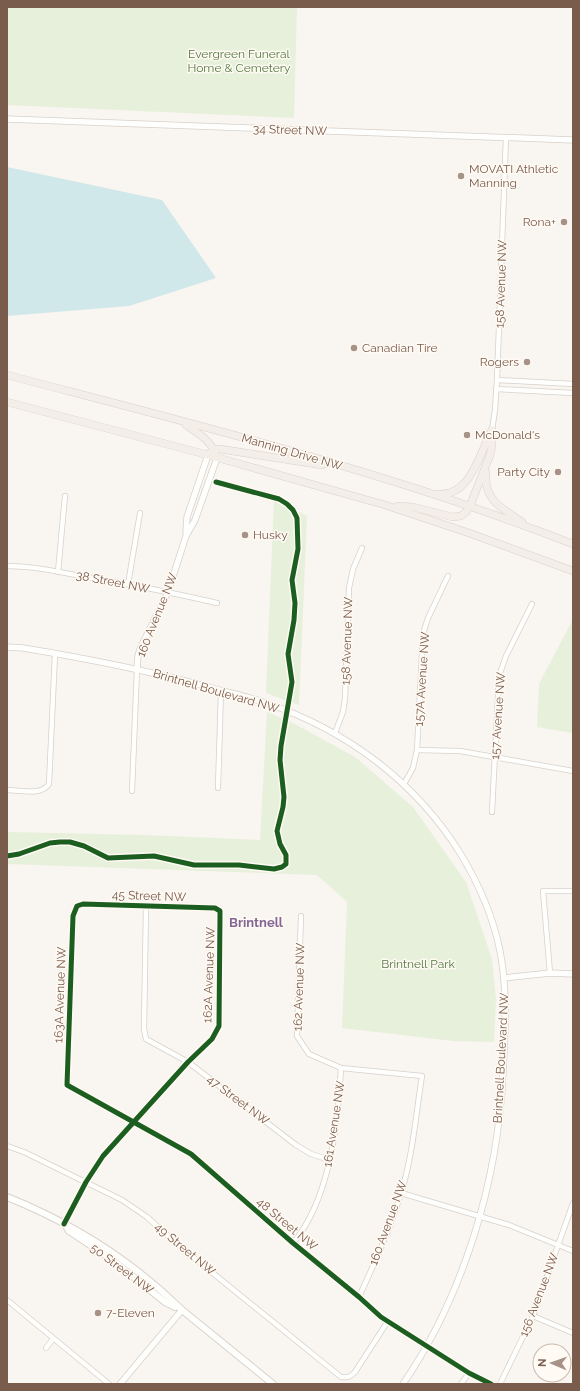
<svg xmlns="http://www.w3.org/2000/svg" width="580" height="1391" font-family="Raleway,sans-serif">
  <rect width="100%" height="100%" fill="#f9f5f0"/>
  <g fill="#e7f0db">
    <path d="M7,7h290l-3,111 -287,-13z"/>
    <path d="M274,499l33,17 -8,189 -33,-12z"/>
    <path d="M573,619v114l-36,-6 2,-43z"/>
    <path d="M267,712l26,11 62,34 58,50 53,75 26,77 4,40 -2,43 -41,-1 -111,-13 5,-126 -30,-27 -310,-11v-32l138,3 115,5z"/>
  </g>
  <path fill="#d0e8ea" d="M7,167l155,33 54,78 -87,28 -122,10z"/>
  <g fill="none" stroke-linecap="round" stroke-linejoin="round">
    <defs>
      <g id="minor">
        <path d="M497,380l76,4"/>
        <path d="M496,389l77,4"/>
        <path d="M492,430l3,-20 2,-30 9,-243"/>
        <path d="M7,566c26,0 53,6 79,11 44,7 87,16 131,26"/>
        <path d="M58,572l7,-76"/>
        <path d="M128,584l12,-71"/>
        <path d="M335,733l8,-21 2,-13 4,-111 4,-19 9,-21"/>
        <path d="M417,750l43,1 113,20"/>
        <path d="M404,784l9,-16 4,-18 6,-116 5,-16 20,-42"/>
        <path d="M218,788l3,-97"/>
        <path d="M7,790c13,0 34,6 42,-6l6,-130"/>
        <path d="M132,791l5,-122"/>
        <path d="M492,812l7,-136 7,-20 26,-52"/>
        <path d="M146,907l-2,122 2,10 42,23 108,83 15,9 19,6"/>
        <path d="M301,916l-4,120 12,18 32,14 81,8c-6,38 -9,77 -20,114 -11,37 -27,72 -43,107"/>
        <path d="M550,973l-7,-82h30"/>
        <path d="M7,1146l17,6 98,48 25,17 30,27 164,133c7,1 9,0 14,-5l33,-51"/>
        <path d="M401,1193l108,32 64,26"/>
        <path d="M64,1224l22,-42 17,-26 85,-94 24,-23 7,-13 1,-111v-4l-5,-3 -132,-4 -6,2 -4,10 -6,169 124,69 102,89 66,54 22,20 88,56 22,11"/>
        <path d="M293,1243c37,-44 45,-119 48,-175"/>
        <path d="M7,1300l102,84"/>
        <path d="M533,1316l40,17"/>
        <path d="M46,1348l7,-9"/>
        <path d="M461,1384l8,-11"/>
        <path d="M500,1384l33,-68 40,-113"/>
      </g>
      <g id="tertiary">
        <path d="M7,119l566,21"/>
        <path d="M186,533l1,-16 21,-62"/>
        <path d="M7,647l16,1c61,10 122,22 182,38 20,6 41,10 61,17 80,27 149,78 194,150 19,31 33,63 40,98 8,41 5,82 3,122 -5,108 -39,222 -100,311"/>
        <path d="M137,669l1,-13 2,-7 28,-57 18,-56 9,-16 22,-62"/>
        <path d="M504,978l46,-5 23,1"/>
        <path d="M120,1384l62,-74"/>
      </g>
      <g id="secondary">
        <path d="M7,1197c65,26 125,64 175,113l91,74"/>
        <path d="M65,1224l4,7 41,27 55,44 10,5"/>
      </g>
      <g id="primary">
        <path d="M7,375c190,50 382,97 566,169"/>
        <path d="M7,402l201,53 177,50 84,28 104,38"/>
        <path d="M186,425c12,8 24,15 29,28"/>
        <path d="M208,455l5,-6h7l102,16 9,-3"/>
        <path d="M486,473c-2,28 16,35 36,49"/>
        <path d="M438,494c33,3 42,-42 54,-64"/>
        <path d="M398,506l15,1 39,10 9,-1 5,-4 4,-6 20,-51 2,-9v-16"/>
      </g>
    </defs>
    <use href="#minor" stroke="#d7d1cb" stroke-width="6"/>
    <use href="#tertiary" stroke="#d7d1cb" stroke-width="7"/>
    <use href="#secondary" stroke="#d9d2cb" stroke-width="8"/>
    <use href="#primary" stroke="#dad1cc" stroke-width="8"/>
    <use href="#minor" stroke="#fefefd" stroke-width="4.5"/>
    <use href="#tertiary" stroke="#fefefd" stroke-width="5.5"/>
    <use href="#secondary" stroke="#fefefd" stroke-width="6"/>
    <use href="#primary" stroke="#f3eee8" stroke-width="7"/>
    <defs>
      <g id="cycleway">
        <path d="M7,856l12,-2 31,-11 10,-1h10l14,4 24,12 46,-2 40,9h45l35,4 8,-2 4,-3v-9l-6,-11 -3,-13 6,-24 1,-10 -4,-37 1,-14 11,-64 -4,-28 6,-34 1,-17 -3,-23 6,-31 -1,-31 -4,-8 -6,-6 -8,-5 -63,-17"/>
        <path d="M64,1224l22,-42 17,-26 85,-94 24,-23 7,-13 1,-111v-4l-5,-3 -132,-4 -6,2 -4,10 -6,169 124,69 102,89 66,54 22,20 88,56 22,11"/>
      </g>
    </defs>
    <use href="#cycleway" stroke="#fffaf3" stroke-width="8"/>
    <use href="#cycleway" stroke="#1b5e20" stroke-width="5"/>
  </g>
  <g fill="#a69286" stroke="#fffaf3" stroke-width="1.5">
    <circle cx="461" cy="176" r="4"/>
    <circle cx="564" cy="222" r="4"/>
    <circle cx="354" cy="348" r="4"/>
    <circle cx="527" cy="362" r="4"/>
    <circle cx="467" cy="435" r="4"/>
    <circle cx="558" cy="472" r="4"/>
    <circle cx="245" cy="535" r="4"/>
    <circle cx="98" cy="1313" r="4"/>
  </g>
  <g text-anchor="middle" stroke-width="3" stroke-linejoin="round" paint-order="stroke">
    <g font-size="12" fill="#537a41" stroke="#fffaf3">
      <text x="239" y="58">Evergreen Funeral<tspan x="239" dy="14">Home &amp; Cemetery</tspan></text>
      <text x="418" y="968">Brintnell Park</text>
    </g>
    <g font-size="12" fill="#7a5c4d" stroke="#fffaf3">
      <text transform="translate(290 130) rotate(2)" y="4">34 Street NW</text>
      <text transform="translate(501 284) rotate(-88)" y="4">158 Avenue NW</text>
      <text transform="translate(292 452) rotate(16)" y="4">Manning Drive NW</text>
      <text transform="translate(113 582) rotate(11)" y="4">38 Street NW</text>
      <text transform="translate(157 615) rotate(-68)" y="4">160 Avenue NW</text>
      <text transform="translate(347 641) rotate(-88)" y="4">158 Avenue NW</text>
      <text transform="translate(422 679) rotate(-86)" y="4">157A Avenue NW</text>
      <text transform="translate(216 691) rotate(16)" y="4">Brintnell Boulevard NW</text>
      <text transform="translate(498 716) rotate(-86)" y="4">157 Avenue NW</text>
      <text transform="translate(149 896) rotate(2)" y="4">45 Street NW</text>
      <text transform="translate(209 975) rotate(-88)" y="4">162A Avenue NW</text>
      <text transform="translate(299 987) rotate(-88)" y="4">162 Avenue NW</text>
      <text transform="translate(60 995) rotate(-88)" y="4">163A Avenue NW</text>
      <text transform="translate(501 1058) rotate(-87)" y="4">Brintnell Boulevard NW</text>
      <text transform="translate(238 1100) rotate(37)" y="4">47 Street NW</text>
      <text transform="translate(334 1124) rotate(-81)" y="4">161 Avenue NW</text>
      <text transform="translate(388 1223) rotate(-70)" y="4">160 Avenue NW</text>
      <text transform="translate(287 1224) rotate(40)" y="4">48 Street NW</text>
      <text transform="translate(185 1249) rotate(40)" y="4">49 Street NW</text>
      <text transform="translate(122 1269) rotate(37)" y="4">50 Street NW</text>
      <text transform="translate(539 1295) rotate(-69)" y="4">156 Avenue NW</text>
    </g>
    <g font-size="12" fill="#7a5c4d" stroke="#fffaf3" text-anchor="start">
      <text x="469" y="173">MOVATI Athletic<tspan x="469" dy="14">Manning</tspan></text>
      <text x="556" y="226" text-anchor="end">Rona+</text>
      <text x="362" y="352">Canadian Tire</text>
      <text x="519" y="366" text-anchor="end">Rogers</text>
      <text x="475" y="439">McDonald's</text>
      <text x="550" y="476" text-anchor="end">Party City</text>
      <text x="253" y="539">Husky</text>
      <text x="106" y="1317">7-Eleven</text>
    </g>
    <g font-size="13" font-weight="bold" fill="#846695" stroke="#fffaf3">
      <text x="256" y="927">Brintnell</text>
    </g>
  </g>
  <rect width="580" height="1391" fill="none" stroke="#7a5c4d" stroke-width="16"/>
  <g transform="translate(552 1363) rotate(272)"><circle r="19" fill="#fffaf3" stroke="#cabbb1"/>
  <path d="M0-3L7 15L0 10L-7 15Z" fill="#a69286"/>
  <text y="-6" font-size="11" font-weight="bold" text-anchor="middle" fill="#7a5c4d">N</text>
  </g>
</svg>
